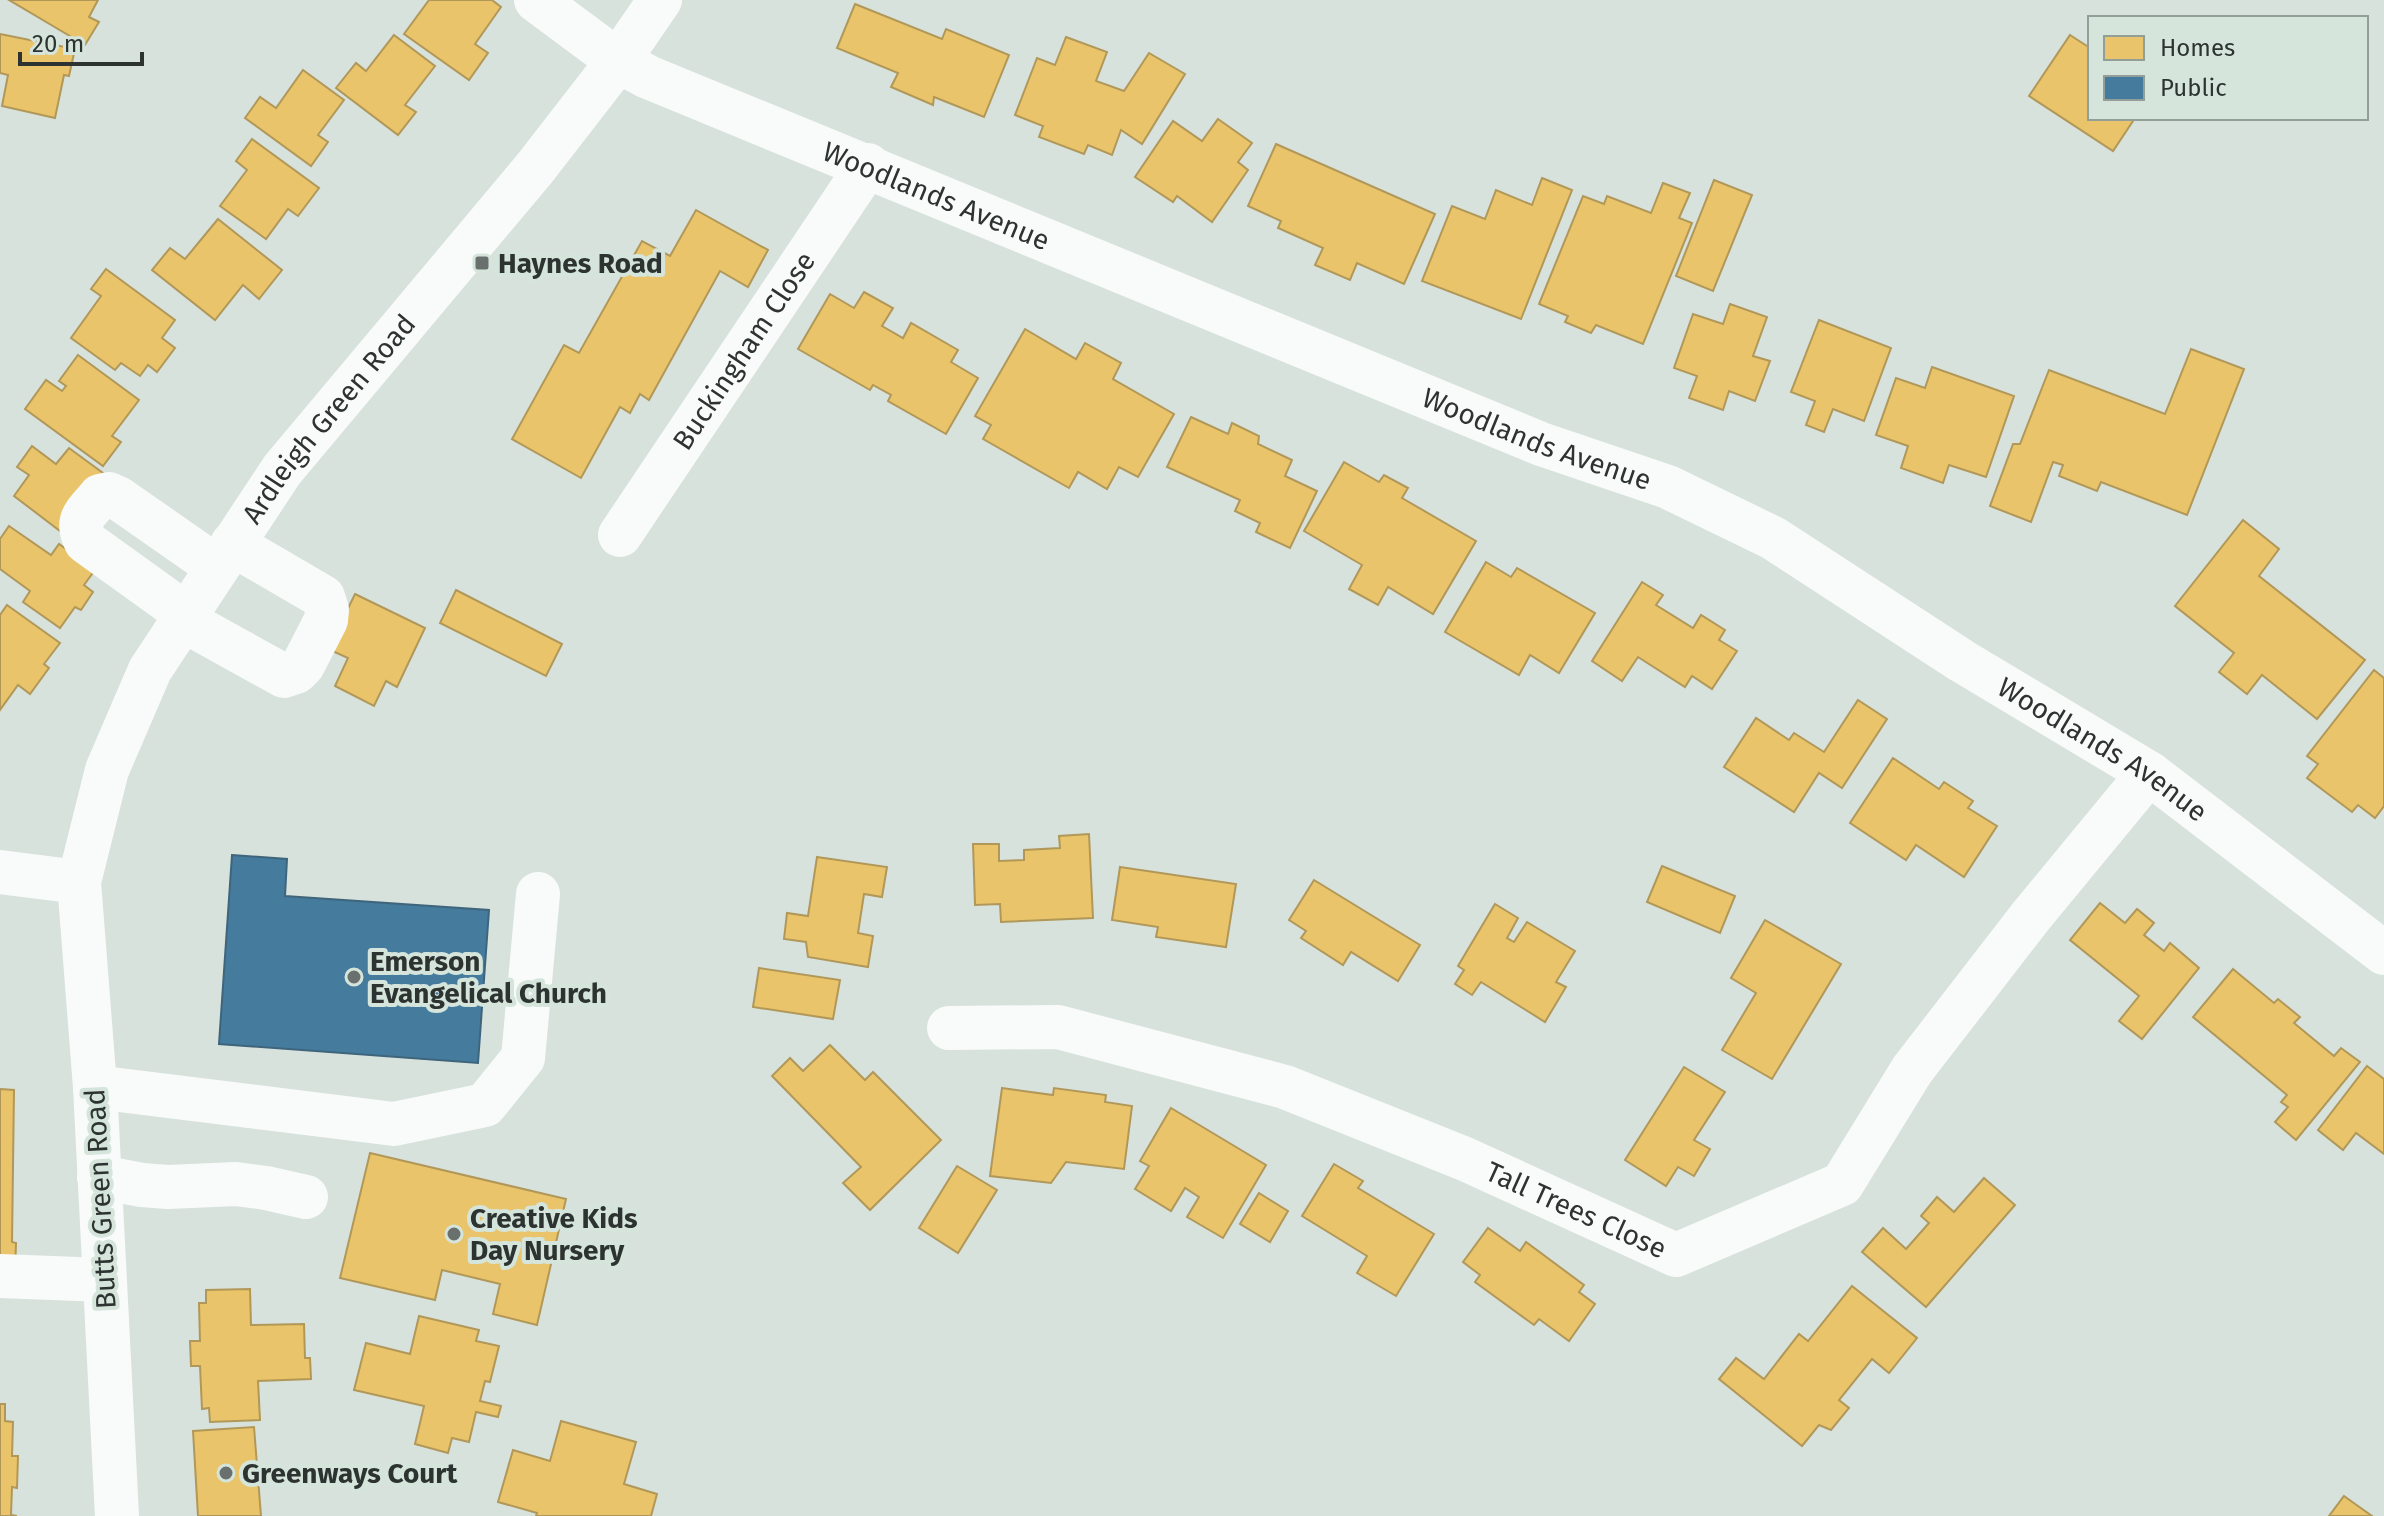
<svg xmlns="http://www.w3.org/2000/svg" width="2384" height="1516" font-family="'Fira Sans',sans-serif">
  <rect width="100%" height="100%" fill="#d8e2dd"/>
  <g fill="#e9c46a" stroke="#b19859" stroke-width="2">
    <path d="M9,0h89l-9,17 10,5 -14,23z"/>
    <path d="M429,0h63l9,7 -26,37 13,9 -19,27 -65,-46z"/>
    <path d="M855,4l87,35 4,-10 63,26 -25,62 -50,-20 -1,8 -42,-18 7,-14 -61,-25z"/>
    <path d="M0,34l75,15 -6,27 -5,-1 -9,43 -53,-12 6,-31 -8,-2z"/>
    <path d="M394,35l41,31 -30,39 11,7 -18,23 -62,-47 20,-25 10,8z"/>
    <path d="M2070,35l20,13v70h45l-22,33 -84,-55z"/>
    <path d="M1066,37l41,15 -11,29 28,10 25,-38 36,21 -43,70 -21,-14 -9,25 -24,-10 -4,9 -45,-17 4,-11 -28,-11 22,-57 18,7z"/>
    <path d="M303,70l41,30 -26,35 10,7 -17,24 -66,-48 15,-21 16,11z"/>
    <path d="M1218,119l34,24 -14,19 10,8 -36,52 -35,-26 -4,6 -38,-25 38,-56 29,20z"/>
    <path d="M252,139l67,49 -21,28 -10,-7 -22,30 -46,-33 27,-36 -11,-9z"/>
    <path d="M1276,144l159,70 -31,70 -47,-21 -7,17 -35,-15 8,-17 -45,-20 3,-7 -33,-15z"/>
    <path d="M1542,178l30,12 -51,129 -99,-38 30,-75 33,13 11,-29 36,15z"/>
    <path d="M1714,180l38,15 -39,96 -37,-15z"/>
    <path d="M1663,183l27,10 -11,25 13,5 -49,121 -47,-19 -5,8 -26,-11 3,-6 -29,-12 44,-108 21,8 3,-8 44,17z"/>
    <path d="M696,210l72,40 -20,37 -28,-16 -71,129 -9,-6 -10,19 -10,-6 -39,71 -69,-39 52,-94 15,8 63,-112 28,15z"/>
    <path d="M218,219l64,51 -23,29 -16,-14 -28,35 -63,-50 18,-22 15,11z"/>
    <path d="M106,269l69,51 -13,18 13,10 -18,24 -9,-7 -8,11 -19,-13 -6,7 -44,-32 30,-42 -10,-7z"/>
    <path d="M864,292l29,16 -11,18 21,12 8,-15 47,27 -7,12 27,16 -32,56 -58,-33 3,-6 -18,-10 -3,5 -72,-41 32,-55 24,14z"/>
    <path d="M1730,304l37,13 -14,39 17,5 -15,40 -26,-10 -6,19 -34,-12 8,-22 -23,-8 19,-54 30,10z"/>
    <path d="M1819,320l72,28 -27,73 -31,-12 -9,23 -18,-7 9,-24 -24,-9z"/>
    <path d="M1025,329l51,30 9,-16 36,20 -8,16 61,35 -36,63 -19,-10 -12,22 -29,-17 -9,16 -86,-49 8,-14 -16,-9z"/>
    <path d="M2191,349l53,20 -57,146 -86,-33 -4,9 -38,-15 4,-11 -10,-3 -22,60 -41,-16 23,-62h7l29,-74 116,44z"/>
    <path d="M78,355l61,45 -27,36 9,6 -18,24 -78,-57 21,-29 16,11 4,-5 -7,-5z"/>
    <path d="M1932,367l82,29 -28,81 -37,-12 -6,18 -42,-15 7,-22 -32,-11 20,-57 29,10z"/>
    <path d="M1191,417l37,17 4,-11 27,13 -1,8 34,16 -7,16 32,15 -27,57 -34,-16 4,-9 -25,-12 5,-11 -73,-33z"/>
    <path d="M32,446l24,18 13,-16 34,25 -43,58 -46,-35 15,-21 -12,-8z"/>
    <path d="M1344,462l35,20 5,-7 24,13 -6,10 74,43 -43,73 -45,-27 -10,18 -29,-16 13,-24 -58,-34z"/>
    <path d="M2243,520l36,29 -20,27 106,84 -48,59 -55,-44 -15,19 -28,-22 15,-19 -59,-47z"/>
    <path d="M9,526l42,29 8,-11 36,26 -11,15 9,7 -12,18 -6,-3 -15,21 -37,-26 7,-11 -30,-22v-30z"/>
    <path d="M1486,562l25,15 6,-9 78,45 -36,60 -29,-18 -11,20 -74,-43z"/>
    <path d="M1642,582l21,13 -7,10 37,23 8,-13 24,15 -6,10 18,11 -25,38 -20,-13 -7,11 -47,-30 -16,24 -30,-20z"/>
    <path d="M456,590l106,54 -16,32 -106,-53z"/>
    <path d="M355,594l70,34 -28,59 -11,-6 -12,25 -39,-20 13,-28 -20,-9z"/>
    <path d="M7,605l53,38 -16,21 5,4 -19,26 -12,-9 -18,25v-95z"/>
    <path d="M2374,670l10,8v128l-9,12 -17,-13 -6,7 -45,-34 11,-14 -11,-8z"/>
    <path d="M1858,700l29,19 -45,69 -23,-15 -25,39 -70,-45 32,-49 33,22 5,-7 30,19z"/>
    <path d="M1893,758l46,31 5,-7 29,19 -5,7 29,18 -33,51 -48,-32 -10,15 -56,-37z"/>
    <path d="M1089,834l4,84 -92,4 -1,-18 -25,1 -2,-61h26v17l25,-1v-10l36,-2 -1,-12z"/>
    <path d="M817,857l70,10 -5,30 -18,-3 -6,39 15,3 -5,31 -60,-10 -2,-15 -22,-3 3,-26 21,3z"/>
    <path d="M1662,866l73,30 -15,37 -73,-31z"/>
    <path d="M1120,867l116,17 -10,63 -70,-10 2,-10 -46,-7z"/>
    <path d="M1314,880l106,65 -22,36 -47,-29 -8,13 -42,-27 5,-7 -17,-11z"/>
    <path d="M2100,903l25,20 12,-14 17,14 -10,12 20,16 6,-8 29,25 -57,71 -23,-18 20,-25 -69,-56z"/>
    <path d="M1495,904l23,14 -11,20 7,4 13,-20 48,29 -19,31 10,5 -21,35 -64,-40 -9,13 -17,-11 9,-14 -6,-4z"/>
    <path d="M1765,920l76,44 -69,115 -50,-29 34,-57 -25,-15z"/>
    <path d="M759,968l81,12 -7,39 -80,-12z"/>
    <path d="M2233,969l41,34 4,-4 22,18 -6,6 40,33 7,-8 19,14 -64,78 -21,-18 13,-15 -7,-5 6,-7 -94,-78z"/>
    <path d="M830,1045l35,35 8,-8 68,68 -71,70 -27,-27 18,-16 -89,-91 18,-18 13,13z"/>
    <path d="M2367,1066l17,13v75l-28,-21 -13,17 -25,-20z"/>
    <path d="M1684,1067l41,25 -31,48 16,9 -16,27 -16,-9 -12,19 -41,-26z"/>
    <path d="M1002,1088l51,7 1,-7 52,7 -1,7 27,4 -8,63 -58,-7 -15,21 -61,-7z"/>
    <path d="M0,1089l14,1 -2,152 4,1 -1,29h-15z"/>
    <path d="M1171,1108l95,57 -43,73 -36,-21 12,-20 -14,-9 -14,23 -36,-22 14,-23 -9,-5z"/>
    <path d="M370,1153l196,46 -29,126 -44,-11 7,-30 -58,-14 -7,30 -95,-22z"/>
    <path d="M1334,1164l29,17 -5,7 76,46 -38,62 -39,-23 10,-17 -65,-40z"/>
    <path d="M957,1166l40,24 -39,63 -39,-25z"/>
    <path d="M1984,1178l31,27 -89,102 -64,-55 21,-24 23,21 23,-26 -8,-7 16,-19 17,15z"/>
    <path d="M1259,1193l29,18 -18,31 -30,-18z"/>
    <path d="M1488,1228l32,23 6,-9 58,43 -5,7 16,12 -26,37 -30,-22 -5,6 -59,-43 5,-7 -17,-13z"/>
    <path d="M1852,1286l65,52 -28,35 -17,-14 -33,41 10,8 -18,22 -12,-5 -17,21 -83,-67 17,-21 28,21 35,-45 9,7z"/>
    <path d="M250,1289l1,36 53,-1 1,34h5l1,21 -53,2 2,39 -50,2 -1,-14 -7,1 -2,-43h-9l-1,-25h10l-1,-38h7v-13z"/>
    <path d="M419,1316l60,14 -3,11 23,5 -9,36 -5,-1 -5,20 21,5 -3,11 -22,-5 -7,30 -17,-4 -4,15 -33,-9 9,-38 -70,-16 12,-47 44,11z"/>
    <path d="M0,1404h5v17l8,1 -1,34h6l-1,32 -5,-1 -1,28 6,1h-17z"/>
    <path d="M561,1421l75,21 -12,42 33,10 -6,22h-115l1,-3 -39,-11 15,-52 37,11z"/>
    <path d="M254,1427l7,89h-63l-5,-85z"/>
    <path d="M2344,1496l28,20h-43z"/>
  </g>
  <path fill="#457b9d" stroke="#3e657c" stroke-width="2" d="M232,855l55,4 -2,37 204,14 -11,153 -259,-19z"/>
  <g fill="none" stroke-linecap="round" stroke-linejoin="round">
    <g stroke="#f9fbfa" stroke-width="44">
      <path id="s1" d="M536,0l82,61 30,16 893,367 127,43 105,51 189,123 187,112 235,180"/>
      <path id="s2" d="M620,535l248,-370"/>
      <path d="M186,614l-100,-72c-12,-23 0,-28 14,-46l9,-2 9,4 99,69"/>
      <path d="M183,620l101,56 12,-4 7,-7 23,-45 1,-10 -4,-13 -91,-53"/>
      <path d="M0,872l79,10"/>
      <path id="s3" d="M949,1028l109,-1 227,60 180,72 211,96 166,-71 70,-114 119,-154 118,-143"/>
      <path d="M95,1087l299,37 91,-19 38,-47 15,-164"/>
      <path d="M99,1177l43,8 26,2 68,-3 30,4 40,9"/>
      <path d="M0,1276l104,4"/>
      <path id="s4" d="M117,1516l-22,-429 -16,-205 28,-112 43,-100 132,-200 253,-302 83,-107 42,-61"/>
    </g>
  </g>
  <g fill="#69706d" stroke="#d5e5dc" stroke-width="3">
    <rect x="474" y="255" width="16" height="16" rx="4"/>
    <circle cx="354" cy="977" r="8"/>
    <circle cx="454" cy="1234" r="8"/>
    <circle cx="226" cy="1473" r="8"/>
  </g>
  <g text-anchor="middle" stroke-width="8" stroke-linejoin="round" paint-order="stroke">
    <g font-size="28" fill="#2d3330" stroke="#d5e5dc">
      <text dy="10" stroke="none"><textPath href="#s1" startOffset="448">Woodlands Avenue</textPath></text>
      <text dy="10" stroke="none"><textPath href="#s2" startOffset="222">Buckingham Close</textPath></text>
      <text dy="10" stroke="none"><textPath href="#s4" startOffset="1168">Ardleigh Green Road</textPath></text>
      <text dy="10" stroke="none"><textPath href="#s1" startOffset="1096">Woodlands Avenue</textPath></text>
      <text dy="10" stroke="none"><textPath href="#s1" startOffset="1744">Woodlands Avenue</textPath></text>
      <text transform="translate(100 1199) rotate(-93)" y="10">Butts Green Road</text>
      <text dy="10" stroke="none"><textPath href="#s3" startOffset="660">Tall Trees Close</textPath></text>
    </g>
    <g font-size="28" font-weight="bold" fill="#2d3330" stroke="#d5e5dc" text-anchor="start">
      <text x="498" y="273">Haynes Road</text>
      <text x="370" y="971">Emerson<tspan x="370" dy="32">Evangelical Church</tspan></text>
      <text x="470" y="1228">Creative Kids<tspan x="470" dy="32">Day Nursery</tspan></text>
      <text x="242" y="1483">Greenways Court</text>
    </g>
  </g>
  <rect x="2088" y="16" width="280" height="104" fill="#d5e5dc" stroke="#929e97" stroke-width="2"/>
  <rect x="2104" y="36" width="40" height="24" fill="#e9c46a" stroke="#929e97" stroke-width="2"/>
  <text x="2160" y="56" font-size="24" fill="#2d3330">Homes</text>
  <rect x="2104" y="76" width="40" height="24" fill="#457b9d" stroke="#929e97" stroke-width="2"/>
  <text x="2160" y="96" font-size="24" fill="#2d3330">Public</text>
  <path d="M20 52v12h122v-12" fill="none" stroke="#2d3330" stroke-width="4"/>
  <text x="32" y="52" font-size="24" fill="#2d3330" stroke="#d5e5dc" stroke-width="6" paint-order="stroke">20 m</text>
</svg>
